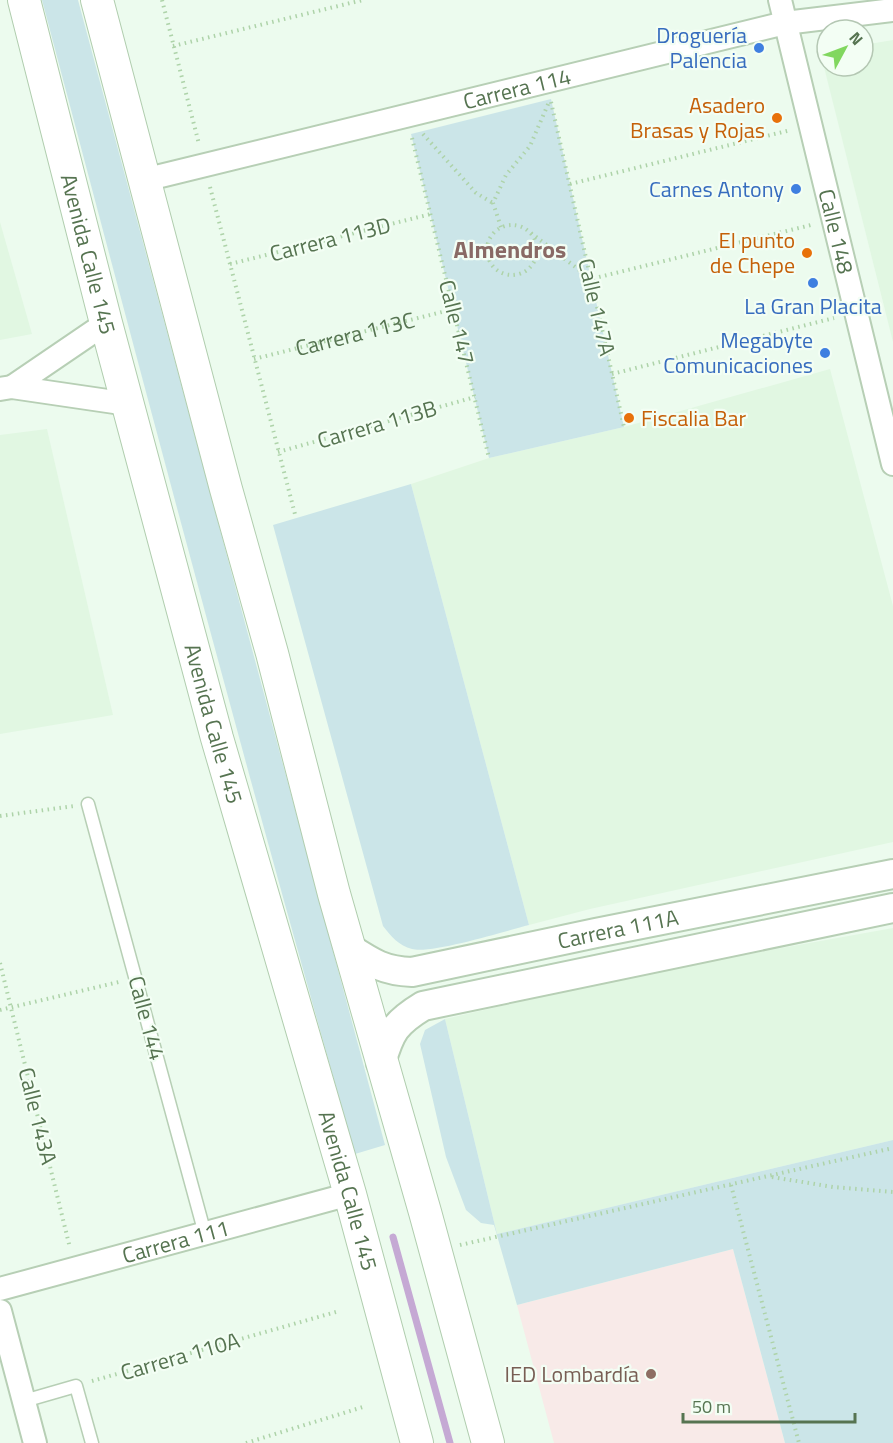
<svg xmlns="http://www.w3.org/2000/svg" width="893" height="1443" font-family="'Titillium Web',sans-serif">
  <rect width="100%" height="100%" fill="#ecfbee"/>
  <g fill="#e1f7e2">
    <path d="M893,40v302l-73,-291 7,-1v16h36v-21z"/>
    <path d="M0,222l32,112 -32,6z"/>
    <path d="M830,369l63,237v236l-303,67 -61,16 -118,-441 78,-26 135,-31z"/>
    <path d="M47,429l66,286 -113,19v-299z"/>
    <path d="M893,928v212l-396,94 -52,-215 209,-48z"/>
  </g>
  <path fill="#f8eae8" d="M733,1249l52,194h-231l-37,-138z"/>
  <g fill="#cbe5e8">
    <path d="M42,0h36l307,1145 -30,9c-109,-383 -211,-768 -313,-1154z"/>
    <path d="M551,99l73,328 -135,31 -78,-324z"/>
    <path d="M411,484l118,441c-24,6 -97,29 -117,24 -13,-3 -21,-13 -29,-23l-110,-401z"/>
    <path d="M445,1019l52,215 396,-94v303h-108l-52,-194 -216,56 -23,-80 -13,-2 -15,-13 -20,-53 -26,-113 5,-14z"/>
  </g>
  <g fill="none" stroke-linecap="round" stroke-linejoin="round">
    <path stroke="#c5a9d4" stroke-width="7" d="M393,1237l57,206"/>
    <defs>
      <g id="service">
        <path d="M88,804l117,430"/>
        <path d="M24,1401l52,-15 16,57"/>
      </g>
      <g id="minor">
        <path id="s2" d="M780,0l113,464"/>
        <path id="s3" d="M144,180l641,-157 108,-13"/>
        <path d="M12,387l94,-64"/>
        <path d="M0,389l12,-2 116,17"/>
        <path id="s4" d="M0,1289l350,-95"/>
        <path d="M0,1311l35,132"/>
      </g>
      <g id="tertiary">
        <path id="s5" d="M349,948c23,15 35,23 63,24l184,-39 297,-59"/>
        <path d="M381,1063c9,-31 14,-40 42,-57l470,-98"/>
      </g>
      <g id="secondary">
        <path id="s6" d="M24,0l82,323 111,415 133,456 67,249"/>
        <path d="M97,0l129,489 46,164 62,241 91,318 63,231"/>
      </g>
    </defs>
    <use href="#service" stroke="#b7cfb5" stroke-width="15"/>
    <use href="#minor" stroke="#b7cfb5" stroke-width="26"/>
    <use href="#tertiary" stroke="#b7cfb5" stroke-width="32"/>
    <use href="#secondary" stroke="#b0cdae" stroke-width="34"/>
    <g stroke="#aed3a9" stroke-width="4" stroke-dasharray="1.5 4.5" stroke-linecap="butt">
      <path d="M162,0l37,144"/>
      <path d="M173,46l190,-46"/>
      <path d="M551,102l73,325"/>
      <path d="M423,134l53,59 17,10"/>
      <path d="M412,138l77,320"/>
      <path d="M570,184l221,-54"/>
      <path d="M210,187l86,331"/>
      <circle cx="512" cy="250" r="25"/>
      <path d="M501,227l-8,-24 13,-28 24,-29 19,-44"/>
      <path d="M531,233l60,46 220,-54"/>
      <path d="M230,264l201,-50"/>
      <path id="s1" d="M254,359l200,-50"/>
      <path d="M612,374l222,-56"/>
      <path d="M278,452l197,-55"/>
      <path d="M0,816l74,-10"/>
      <path d="M0,963l70,285"/>
      <path d="M0,1010l119,-28"/>
      <path d="M772,1177l61,10 60,5"/>
      <path d="M731,1185l68,258"/>
      <path d="M460,1245l433,-97"/>
      <path d="M92,1381l244,-69"/>
      <path d="M246,1443l117,-36"/>
    </g>
    <use href="#service" stroke="#fff" stroke-width="12"/>
    <use href="#minor" stroke="#fff" stroke-width="22"/>
    <use href="#tertiary" stroke="#fff" stroke-width="28"/>
    <use href="#secondary" stroke="#fff" stroke-width="32"/>
  </g>
  <g fill="#3f7fe0" stroke="#f3fef4" stroke-width="2">
    <circle cx="759" cy="48" r="6"/>
    <circle cx="796" cy="189" r="6"/>
    <circle cx="813" cy="283" r="6"/>
    <circle cx="825" cy="353" r="6"/>
  </g>
  <g fill="#e8710a" stroke="#f3fef4" stroke-width="2">
    <circle cx="777" cy="118" r="6"/>
    <circle cx="807" cy="253" r="6"/>
    <circle cx="629" cy="418" r="6"/>
  </g>
  <circle fill="#8d6e63" stroke="#f3fef4" stroke-width="2" cx="651" cy="1374" r="6"/>
  <g text-anchor="middle" stroke-width="4.5" stroke-linejoin="round" paint-order="stroke">
    <g font-size="22" fill="#366cbe" stroke="#f3fef4" text-anchor="end">
      <text x="747" y="43">Droguería<tspan x="747" dy="25">Palencia</tspan></text>
      <text x="784" y="197">Carnes Antony</text>
      <text x="813" y="314" text-anchor="middle">La Gran Placita</text>
      <text x="813" y="348">Megabyte<tspan x="813" dy="25">Comunicaciones</tspan></text>
    </g>
    <g font-size="22" fill="#567451" stroke="#f3fef4">
      <text dy="8" stroke="none"><textPath href="#s3" startOffset="384">Carrera 114</textPath></text>
      <text dy="8" stroke="none"><textPath href="#s2" startOffset="238">Calle 148</textPath></text>
      <text transform="translate(330 239) rotate(-14)" y="8">Carrera 113D</text>
      <text dy="8" stroke="none"><textPath href="#s6" startOffset="262">Avenida Calle 145</textPath></text>
      <text transform="translate(597 307) rotate(77)" y="8">Calle 147A</text>
      <text transform="translate(457 322) rotate(76)" y="8">Calle 147</text>
      <text dy="8" stroke="none"><textPath href="#s1" startOffset="104">Carrera 113C</textPath></text>
      <text transform="translate(377 424) rotate(-16)" y="8">Carrera 113B</text>
      <text dy="8" stroke="none"><textPath href="#s6" startOffset="748">Avenida Calle 145</textPath></text>
      <text dy="8" stroke="none"><textPath href="#s5" startOffset="279">Carrera 111A</textPath></text>
      <text transform="translate(147 1018) rotate(75)" y="8">Calle 144</text>
      <text transform="translate(38 1116) rotate(76)" y="8">Calle 143A</text>
      <text dy="8" stroke="none"><textPath href="#s6" startOffset="1234">Avenida Calle 145</textPath></text>
      <text dy="8" stroke="none"><textPath href="#s4" startOffset="182">Carrera 111</textPath></text>
      <text transform="translate(180 1356) rotate(-16)" y="8">Carrera 110A</text>
    </g>
    <g font-size="22" fill="#c56008" stroke="#f3fef4" text-anchor="end">
      <text x="765" y="113">Asadero<tspan x="765" dy="25">Brasas y Rojas</tspan></text>
      <text x="795" y="248">El punto<tspan x="795" dy="25">de Chepe</tspan></text>
      <text x="641" y="426" text-anchor="start">Fiscalia Bar</text>
    </g>
    <g font-size="22" fill="#785e54" stroke="#f3fef4" text-anchor="end">
      <text x="639" y="1382">IED Lombardía</text>
    </g>
    <g font-size="24" font-weight="bold" fill="#896a65" stroke="#f3fef4">
      <text x="510" y="258">Almendros</text>
    </g>
  </g>
  <g transform="translate(845 48) rotate(49)"><circle r="28" fill="#f3fef4" stroke="#b4c7b3" stroke-width="1.5"/>
  <path d="M0-4.5L10 22L0 15L-10 22Z" fill="#81d75f"/>
  <text y="-9" font-size="16" font-weight="bold" text-anchor="middle" fill="#567451">N</text>
  </g>
  <path d="M683 1413v9h172v-9" fill="none" stroke="#567451" stroke-width="3"/>
  <text x="692" y="1413" font-size="18" fill="#567451" stroke="#f3fef4" stroke-width="4.5" paint-order="stroke">50 m</text>
</svg>
